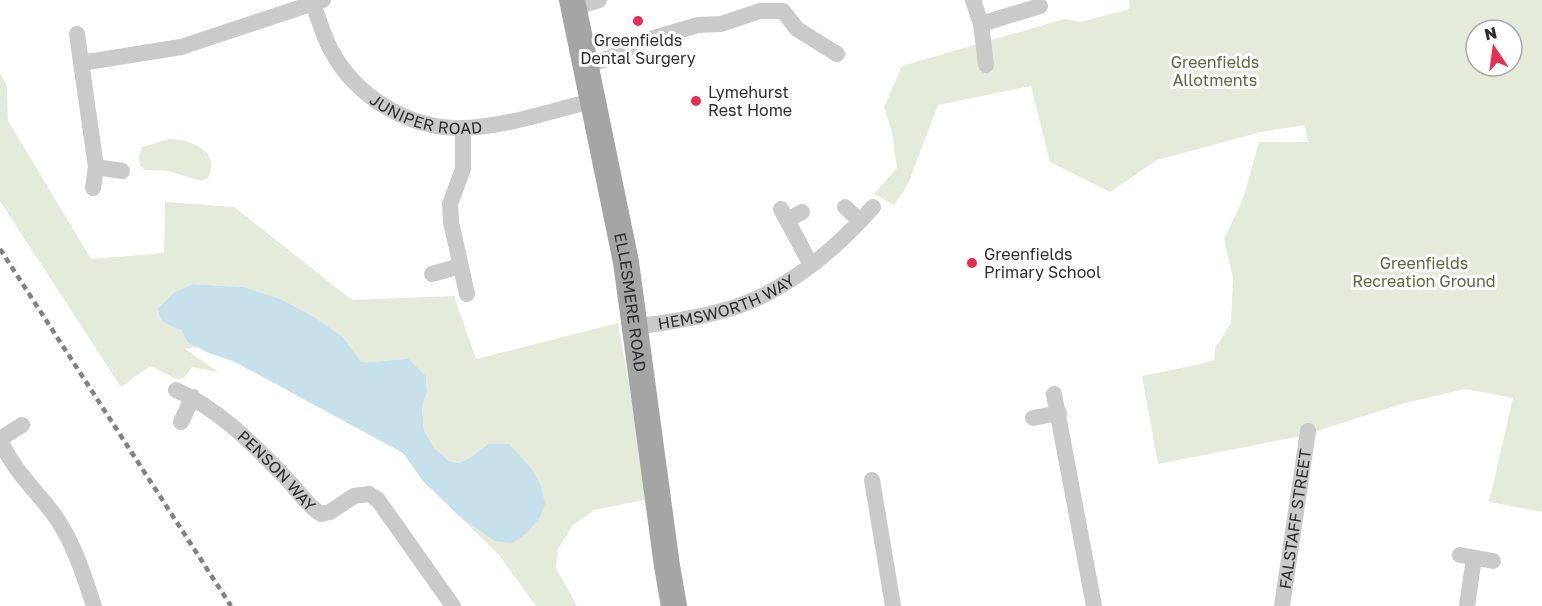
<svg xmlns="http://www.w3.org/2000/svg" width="1542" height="606" font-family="'Golos Text',sans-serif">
  <rect width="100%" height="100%" fill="#fff"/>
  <g fill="#e5ebda" fill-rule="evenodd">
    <path d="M1129,0h413v512l-53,-10 24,-104 -48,-9 -60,14 -104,33 -143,28 -16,-88 59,-12 13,-4 1,-11 16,-26 2,-45 -9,-39 19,-40 16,-57h49l-3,-17 -44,7 -104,28 -47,32 -60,-30 -19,-76 -93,19 -30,79 -14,21 -20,-11 23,-26 -5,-36 -8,-25 18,-41 162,-47 16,3 50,-13zM1476,30h36v36h-36z"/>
    <path d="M0,73l7,13 1,35 83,138 73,-6 1,-51 69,5 118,93 102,-4 22,63 142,-36 31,176 -55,11 -22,16 -14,23 -2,19 21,38h-41l-37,-51 -40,-39 35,25 38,-72 -11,-11 -33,-14 -17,13 -12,6 -10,-2 -15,-13 -10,-18 -2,-23 5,-15 -1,-16 -17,-17c-17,0 -32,4 -48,3l-18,-25 -27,-19 -35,-19 -37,-12 -51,-3 -20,9 -14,14c1,17 7,17 22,23l7,13 9,4 -12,2 33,23 -26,-5 -8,11 -7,1 -27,-13 -29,21 -121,-186z"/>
    <path d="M169,139c22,1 52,11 39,39l-8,3 -31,-10 -24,-1 -5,-4 -1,-11 3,-8z"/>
  </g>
  <path fill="#c6e1eb" d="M193,284l51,3 37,12 35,19 27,19 18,25c16,1 31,-3 48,-3l17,17 1,16 -5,15 2,23 10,18 15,13 10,2 12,-6 17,-13h21l23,25 9,17 4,18 -5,13 -13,16 -15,10 -18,-2 -35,-25 -36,-35 -20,-28 -170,-92 -22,-7 -23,-11 -7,-13c-15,-6 -21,-6 -23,-22l15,-15z"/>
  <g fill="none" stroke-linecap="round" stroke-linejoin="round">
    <g stroke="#cacaca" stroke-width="16">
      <path d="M973,0l8,24 5,41"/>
      <path id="s1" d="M313,4c6,15 10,32 18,46 25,47 78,79 131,78 44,-1 88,-17 130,-27"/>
      <path d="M573,8l26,-8"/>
      <path d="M981,24l59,-18"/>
      <path d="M77,34l19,133 -3,21"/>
      <path d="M81,63l100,-16 142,-47"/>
      <path d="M585,66l27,-9 28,-15 58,-17 23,-1 39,-13h23l14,18 40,25"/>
      <path d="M463,128v41l-13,35 1,18 16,72"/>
      <path d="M96,167l26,4"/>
      <path d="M845,207l15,14"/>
      <path d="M781,209l30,56"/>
      <path d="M787,220l15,-8"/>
      <path d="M432,274l28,-8"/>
      <path id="s2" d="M636,327c43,-7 90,-12 130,-33 41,-21 77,-53 107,-87"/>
      <path id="s3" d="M176,390c41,18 75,52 106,84 14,13 23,30 39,40l9,-2 24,-16 15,-2 9,6 75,106"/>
      <path d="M1054,394l40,212"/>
      <path d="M1033,418l26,-5"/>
      <path d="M181,422l12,-25"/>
      <path d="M0,439l22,-14"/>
      <path d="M0,440c14,31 33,47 52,72 21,28 31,61 42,94"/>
      <path d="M872,480l21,126"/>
      <path d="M1460,555l33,6"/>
      <path id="s4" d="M1282,606l26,-175"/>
      <path d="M1467,606l7,-48"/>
    </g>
    <path stroke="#a5a5a5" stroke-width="26" id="s5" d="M572,0l54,262 41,304 7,40"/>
    <path stroke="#828282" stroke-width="4.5" stroke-dasharray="6 4.5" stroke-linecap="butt" d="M0,249l231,357"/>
  </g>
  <g fill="#e52e50" stroke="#fff" stroke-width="2">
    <circle cx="638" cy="21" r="6"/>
    <circle cx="696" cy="101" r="6"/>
    <circle cx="972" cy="263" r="6"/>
  </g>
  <g text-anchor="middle" stroke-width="6" stroke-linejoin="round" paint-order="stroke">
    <g font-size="16" fill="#2d2d2d" stroke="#fff" text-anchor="start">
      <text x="638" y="46" text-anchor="middle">Greenfields<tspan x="638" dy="18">Dental Surgery</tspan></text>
      <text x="708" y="98">Lymehurst<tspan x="708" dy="18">Rest Home</tspan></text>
      <text x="984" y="260">Greenfields<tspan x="984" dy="18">Primary School</tspan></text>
    </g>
    <g font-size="16" fill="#55693b" stroke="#fff">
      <text x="1215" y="68">Greenfields<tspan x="1215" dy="18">Allotments</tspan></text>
      <text x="1424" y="269">Greenfields<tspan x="1424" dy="18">Recreation Ground</tspan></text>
    </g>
    <g font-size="16" fill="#2d2d2d" stroke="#fff">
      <text dy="6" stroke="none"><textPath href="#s1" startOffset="171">JUNIPER ROAD</textPath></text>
      <text dy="6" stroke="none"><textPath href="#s2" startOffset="94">HEMSWORTH WAY</textPath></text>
      <text dy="6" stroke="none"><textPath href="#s5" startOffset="308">ELLESMERE ROAD</textPath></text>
      <text dy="6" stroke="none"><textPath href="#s3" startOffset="130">PENSON WAY</textPath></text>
      <text dy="6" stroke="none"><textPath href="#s4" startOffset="88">FALSTAFF STREET</textPath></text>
    </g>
  </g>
  <g transform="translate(1494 48) rotate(347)"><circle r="28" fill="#ffffff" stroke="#ababab" stroke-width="1.5"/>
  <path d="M0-4.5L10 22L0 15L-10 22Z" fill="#e52e50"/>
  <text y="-9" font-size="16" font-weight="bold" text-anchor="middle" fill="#2d2d2d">N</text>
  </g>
</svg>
